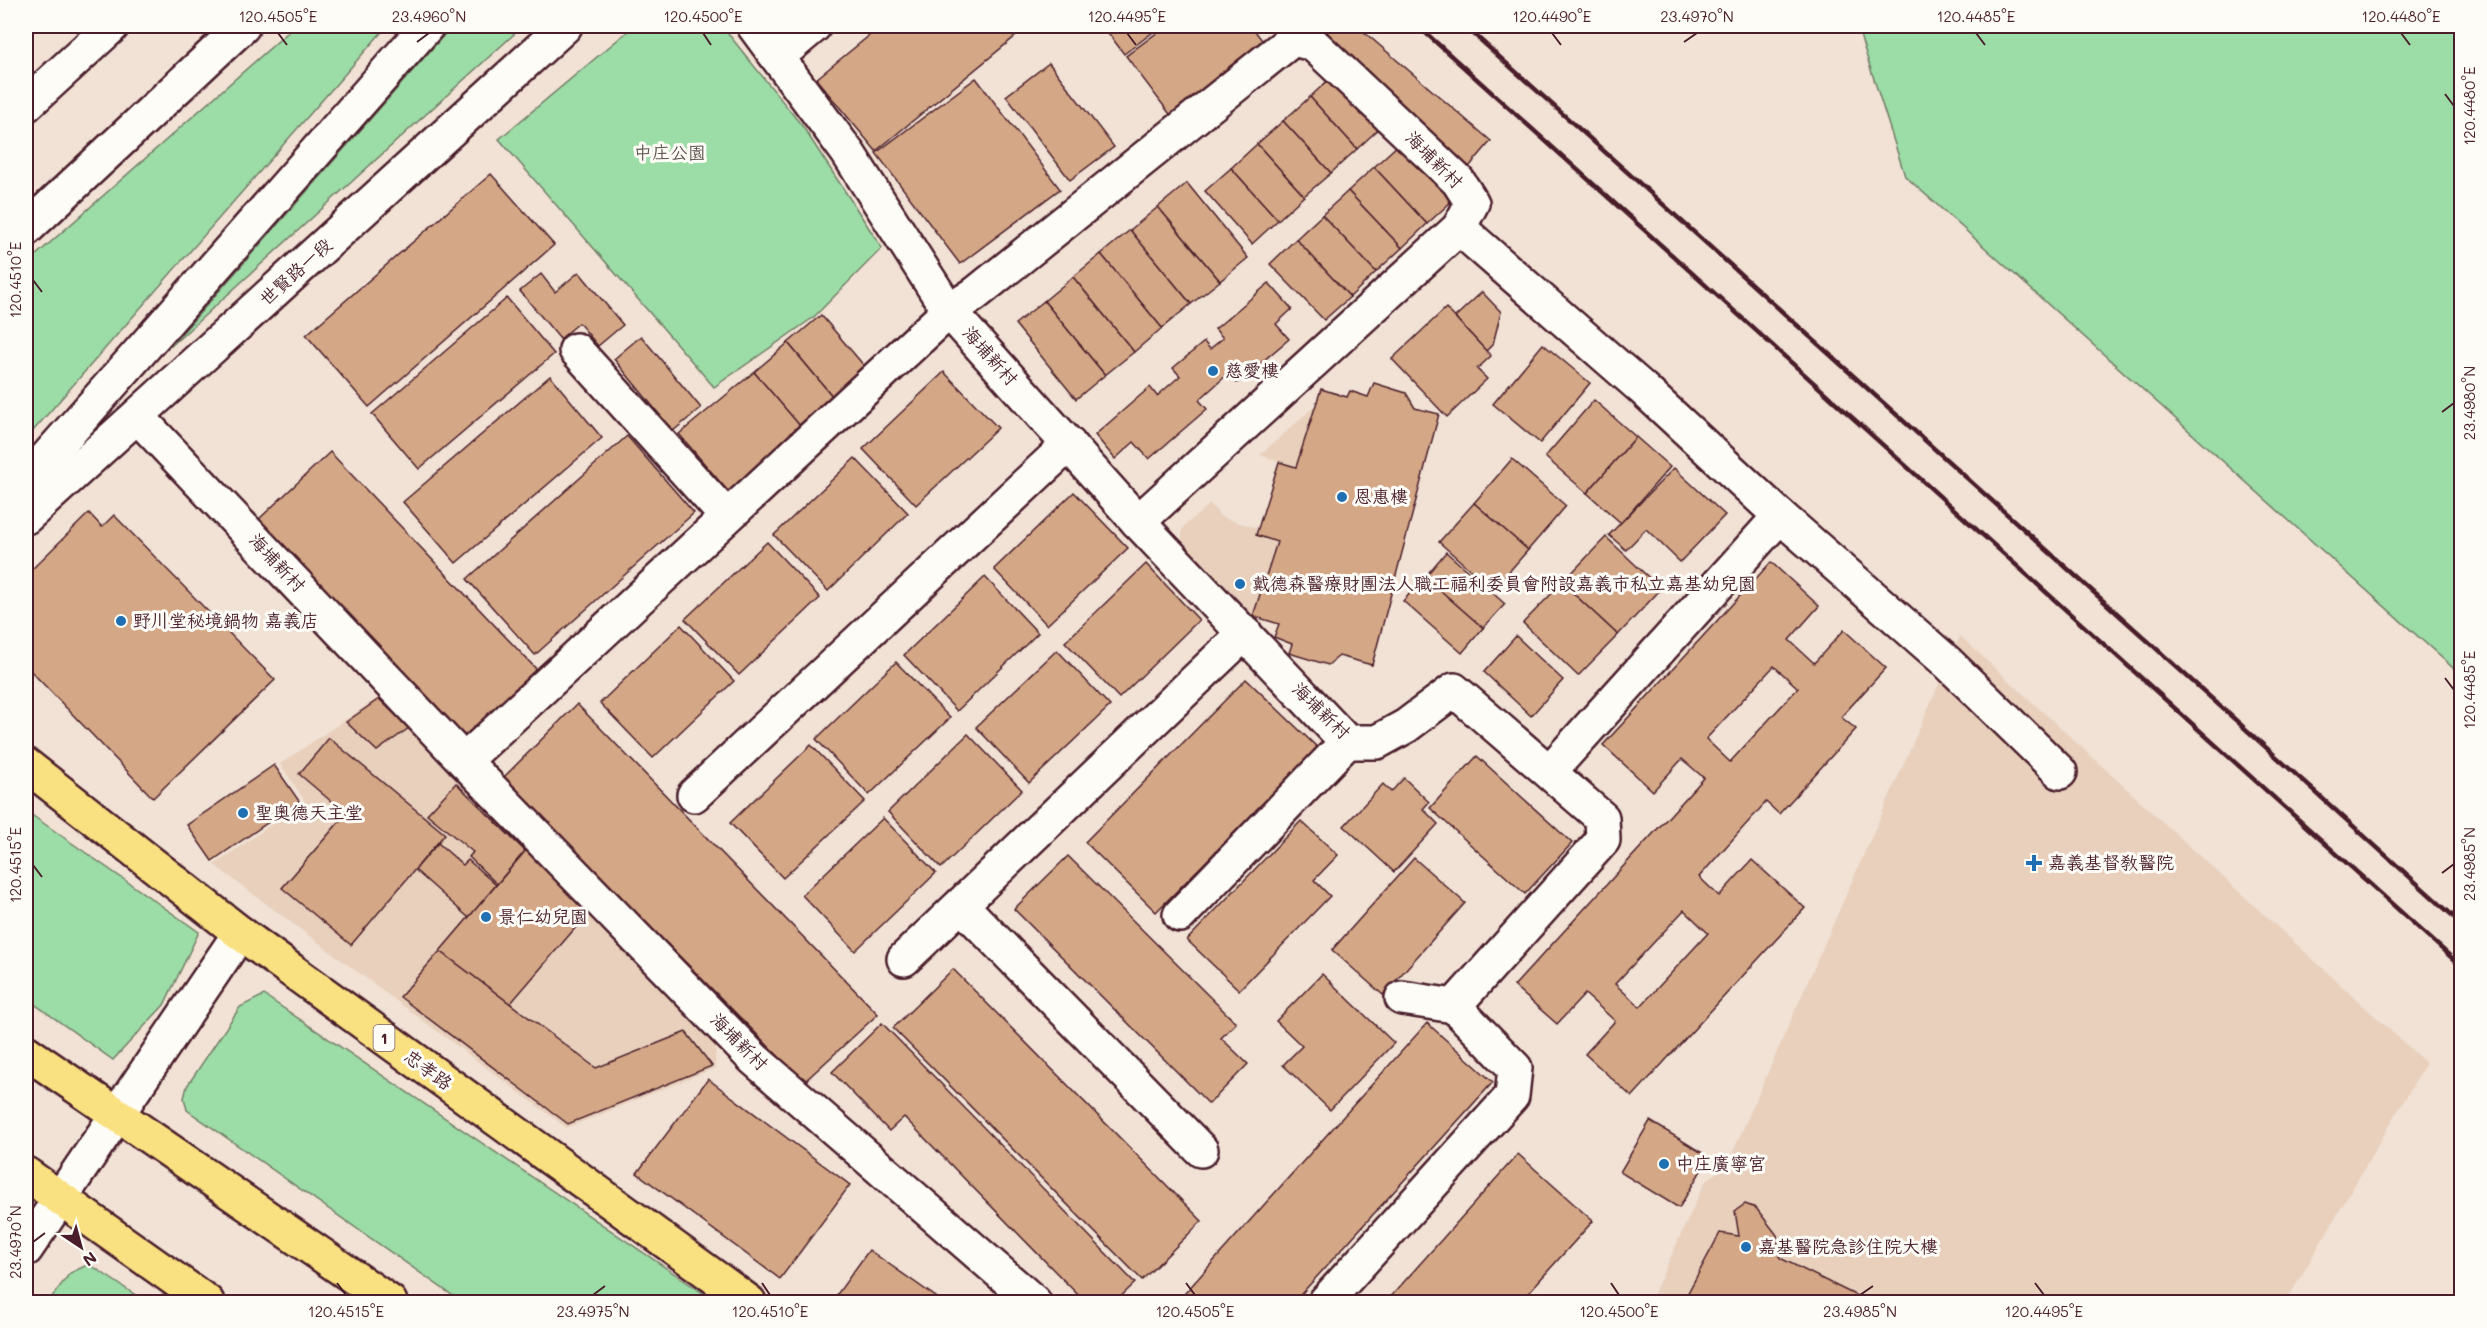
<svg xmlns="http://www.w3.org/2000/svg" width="2487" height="1328" font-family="Mali,'LXGW WenKai TC',sans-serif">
  <rect width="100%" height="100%" fill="#f1e2d5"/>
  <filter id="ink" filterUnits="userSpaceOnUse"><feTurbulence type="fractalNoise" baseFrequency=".0167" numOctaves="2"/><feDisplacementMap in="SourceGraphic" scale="12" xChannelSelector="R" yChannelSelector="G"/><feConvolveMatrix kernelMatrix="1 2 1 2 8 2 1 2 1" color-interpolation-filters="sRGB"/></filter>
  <g filter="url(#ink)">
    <g fill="#e8d0bd" fill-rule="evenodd">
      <path d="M1316,405l-20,62 -36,-12z"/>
      <path d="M1210,504l11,13 36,11 -1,7 21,7 -24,74 -71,-64v-24z"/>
      <path d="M1960,636l466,427 -140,239h-636l55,-120 23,-19z"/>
      <path d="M379,697l148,146 189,196 -1,29 -148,60 -353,-263 91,-64 -25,-37zM329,738l109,105 -87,102 -69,-57 64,-74 -47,-40z"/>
    </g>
    <g fill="#9cdca6" stroke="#737e68" stroke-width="1.5">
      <path d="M295,26h92l-361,413v-175z"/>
      <path d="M452,26h71l-353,321z"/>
      <path d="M634,26h88l81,101 79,121 -68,69 -100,70 -215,-248z"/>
      <path d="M1857,26h604v649l-556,-499z"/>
      <path d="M26,811l173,121 -35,73 -51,55 -87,-62z"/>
      <path d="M264,995l433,294 18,13h-253l-275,-192 -3,-12 3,-12 53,-79z"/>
      <path d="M89,1264l57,38h-98l22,-29z"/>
    </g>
    <g fill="#d4a786" stroke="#4a1f2b" stroke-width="1.5" fill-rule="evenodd">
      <path d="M881,26h147l-152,125 -60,-72z"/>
      <path d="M1103,26h58l-37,28z"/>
      <path d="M1166,26h85l15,19 -94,72 -46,-61z"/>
      <path d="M1333,26h24l134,115 -22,26 -149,-128z"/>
      <path d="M1049,63l65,84 -44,33 -64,-84z"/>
      <path d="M1336,73l47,52 -26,24 -47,-52z"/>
      <path d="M976,78l84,111 -100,75 -84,-111z"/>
      <path d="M1310,97l47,52 -26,24 -48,-52z"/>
      <path d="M1283,121l48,52 -27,23 -47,-52z"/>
      <path d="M1400,143l53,57 -26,24 -53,-57z"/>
      <path d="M1257,144l47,52 -26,24 -47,-52z"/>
      <path d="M1374,167l53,57 -25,24 -54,-57z"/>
      <path d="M1231,168l47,52 -26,24 -47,-53z"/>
      <path d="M491,174l63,71 -185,162 -63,-72z"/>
      <path d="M1187,183l61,75 -28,23 -62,-74z"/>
      <path d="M1348,191l54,57 -26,24 -54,-57z"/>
      <path d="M1158,207l62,74 -29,23 -61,-74z"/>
      <path d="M1322,215l54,57 -26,25 -54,-58z"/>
      <path d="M1130,230l61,74 -29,24 -61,-74z"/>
      <path d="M1296,239l54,58 -26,23 -54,-56z"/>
      <path d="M1101,254l61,74 -28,24 -61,-75z"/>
      <path d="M579,272l44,53 -25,21 -19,-23 -19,16 -40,-48 21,-17 14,18z"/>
      <path d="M1073,277l61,75 -29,23 -61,-74z"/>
      <path d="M1269,283l23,26 -16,15 13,15 -52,44 -8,-10 -30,27 8,9 -58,50 -15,-17 -19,17 -20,-24 55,-48 7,9 23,-20 -7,-8 31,-26 6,7 13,-11 -8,-9z"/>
      <path d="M1482,292l19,20 -8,32 -7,7 -31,-34z"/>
      <path d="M507,298l47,56 -135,115 -47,-55z"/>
      <path d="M1044,301l61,74 -29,24 -61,-75z"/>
      <path d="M1446,308l45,48 -14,13 10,10 -40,38 -55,-58z"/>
      <path d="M821,315l45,53 -33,29 -45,-54z"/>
      <path d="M641,336l60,72 -28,23 -59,-72z"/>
      <path d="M788,343l45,54 -34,28 -45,-53z"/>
      <path d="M1543,344l47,39 -50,60 -47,-39z"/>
      <path d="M754,372l53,62 -75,62 -53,-62z"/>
      <path d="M944,372l54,56 -82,77 -53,-56z"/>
      <path d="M550,376l52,62 -146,125 -53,-61z"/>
      <path d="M1374,383l32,10 9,15 24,6 -67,251 -33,-9 -11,9 -39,-12 3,-9 -18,-7 5,-13 -26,-8 24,-74 -21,-7 23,-73 17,5 25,-78 26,8 3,-6 18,6z"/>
      <path d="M1594,400l42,37 -49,56 -42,-36z"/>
      <path d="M627,436l67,77 -159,142 -68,-76z"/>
      <path d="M1636,437l34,30 -49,56 -34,-30z"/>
      <path d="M330,452l210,221 -72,67 -210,-220z"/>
      <path d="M855,458l53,55 -80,78 -54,-56z"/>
      <path d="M1512,459l54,47 -38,44 -54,-47z"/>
      <path d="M1674,468l51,47 -45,47 -34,-33 -20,21 -17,-15z"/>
      <path d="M1074,492l54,56 -81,77 -53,-56z"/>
      <path d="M1474,503l54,47 -35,40 -54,-48z"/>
      <path d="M89,513l13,14 12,-12 161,165 -122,118 -127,-132v-91z"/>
      <path d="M1606,537l55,52 -43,46 -56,-52z"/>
      <path d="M767,542l53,56 -81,77 -54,-56z"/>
      <path d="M1446,552l59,52 -22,24 -58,-51z"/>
      <path d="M1771,562l48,44 -30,34 25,23 30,-33 42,38 -45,49 15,12 -77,85 -13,-12 -67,75 20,19 33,-36 53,48 -173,189 -47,-43 30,-33 -30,-27 -28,30 -43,-38 190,-208 -22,-19 -29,32 -50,-46zM1774,666l24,22 -68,74 -24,-23zM1684,910l24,23 -68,74 -25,-23z"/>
      <path d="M1146,564l53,56 -80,78 -54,-56z"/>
      <path d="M985,577l53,56 -81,78 -53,-56z"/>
      <path d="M1425,577l58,51 -21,25 -59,-52z"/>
      <path d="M1562,583l56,52 -40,41 -55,-53z"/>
      <path d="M681,625l53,56 -81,77 -53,-55z"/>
      <path d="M1516,636l47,44 -32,36 -47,-44z"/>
      <path d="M1057,650l53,56 -81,77 -53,-56z"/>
      <path d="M896,662l54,56 -81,77 -53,-56z"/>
      <path d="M1246,679l72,69 -162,164 -71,-70z"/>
      <path d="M379,699l30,29 -32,23 -31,-29z"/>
      <path d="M577,704l301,310 -74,68 -301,-304z"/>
      <path d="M968,734l54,56 -81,78 -53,-56z"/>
      <path d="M329,738l116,96 -94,111 -69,-57 64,-74 -47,-40z"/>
      <path d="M811,745l54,56 -82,77 -53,-55z"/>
      <path d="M1477,756l95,87 -47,51 -95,-86z"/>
      <path d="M274,765l25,36 -87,60 -25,-36z"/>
      <path d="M1404,778l25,24 -6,7 15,15 -44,48 -50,-46 39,-42 8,8z"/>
      <path d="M456,783l69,68 -28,33 -28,-27 4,-5 -46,-38z"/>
      <path d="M883,818l53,55 -81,78 -53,-56z"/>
      <path d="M1301,821l37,34 -24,25 16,16 -91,94 -52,-50z"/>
      <path d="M438,843l25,22 5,-5 28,25 -27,33 -54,-48z"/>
      <path d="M527,849l62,63 -79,92 -70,-53z"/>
      <path d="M1068,856l168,167 -15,15 27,26 -39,40 -195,-195z"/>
      <path d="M1414,858l51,45 -82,92 -51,-45z"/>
      <path d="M440,951l156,117 90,-36 26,34 -144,58 -168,-127z"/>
      <path d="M953,969l249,252 -60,59 -249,-252z"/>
      <path d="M1322,974l72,69 -64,67 -47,-45 19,-19 -26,-25z"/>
      <path d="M882,1023l253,260 -20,19h-30l-181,-185 -15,14 -57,-59z"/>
      <path d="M1427,1023l66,59 -199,220h-117z"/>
      <path d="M708,1079l142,106 -70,94 -143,-106z"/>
      <path d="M1650,1121l59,36 -30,51 -59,-36z"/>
      <path d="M1518,1154l75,67 -73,81h-134z"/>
      <path d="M1745,1204l11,4 21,27 3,23 89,44h-186l37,-69 19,3 -4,-25z"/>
      <path d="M869,1250l74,52h-107l-3,-2z"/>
    </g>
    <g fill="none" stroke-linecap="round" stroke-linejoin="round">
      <defs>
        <g id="minor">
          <path d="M754,26l94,127 101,158 189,211 209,220h30l29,-16 48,-36 148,128 1,22 -149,166 61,62 -3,28 -187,206"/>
          <path d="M778,56l36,-30"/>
          <path d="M26,105l86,-79"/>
          <path d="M26,229l217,-203"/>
          <path d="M576,350l150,166"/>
          <path d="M138,417l326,344 290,298 280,243"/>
          <path d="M26,481l401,-455"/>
          <path d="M26,517l539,-491"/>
          <path d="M1138,522l321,-294 183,160 138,128 168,147 112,109"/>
          <path d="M464,761l485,-450 26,-17 318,-255 20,5 145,137 14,22 -13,25"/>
          <path d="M1550,771l230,-255"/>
          <path d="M694,795l375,-351"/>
          <path d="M961,905l240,245"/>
          <path d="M1180,915l167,-173"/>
          <path d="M904,959l341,-326"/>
          <path d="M1402,998l52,8"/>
          <path d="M26,1249l214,-316"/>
        </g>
        <g id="major">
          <path d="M26,765l214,168 509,369"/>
          <path d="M26,1052l364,250"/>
          <path d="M26,1174l181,128"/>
        </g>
      </defs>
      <use href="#minor" stroke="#4a1f2b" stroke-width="38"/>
      <use href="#major" stroke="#4a1f2b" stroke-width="38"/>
      <use href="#minor" stroke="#fdfcf7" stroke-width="33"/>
      <use href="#major" stroke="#f9e181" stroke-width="33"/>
      <g stroke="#4a1f2b" stroke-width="4.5">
        <path d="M1418,26l1044,941"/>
        <path d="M1465,26l997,898"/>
      </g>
    </g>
  </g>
  <path fill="none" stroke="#4a1f2b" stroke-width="2" d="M278,33l9,12M703,33l8,12M1127,33l9,12M1552,33l9,12M1976,33l9,12M2401,33l9,12M417,42l12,-9M1684,42l13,-9M2445,94l9,12M33,280l9,12M2442,412l12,-9M2445,678l9,12M33,865l9,12M2442,873l12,-9M33,1242l12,-9M337,1283l9,12M762,1283l8,12M1186,1283l9,12M1611,1283l8,12M2035,1283l9,12M593,1295l12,-9M1860,1295l13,-9"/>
  <g fill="#1f6fb2" stroke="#fdfcf7" stroke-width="2">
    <circle cx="1213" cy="371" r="6"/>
    <circle cx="1342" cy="497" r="6"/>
    <circle cx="1240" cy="584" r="6"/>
    <circle cx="121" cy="621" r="6"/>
    <circle cx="243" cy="813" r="6"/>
    <path d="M2031 854h6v6h6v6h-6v6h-6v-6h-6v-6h6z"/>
    <circle cx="486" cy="917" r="6"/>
    <circle cx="1664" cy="1164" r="6"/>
    <circle cx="1746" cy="1247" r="6"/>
  </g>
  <g text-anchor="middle" stroke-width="6" stroke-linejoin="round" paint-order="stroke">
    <rect fill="#fdfcf7" stroke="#806168" stroke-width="1.5" x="373.5" y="1025" width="21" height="26" rx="4.5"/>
    <g font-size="16" font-weight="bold" fill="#4a1f2b">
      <text x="384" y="1044">1</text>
    </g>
    <g font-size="18" fill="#635850" stroke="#fdfcf7">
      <text x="670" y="159">中庄公園</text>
    </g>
    <g font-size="18" fill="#4a1f2b" stroke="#fdfcf7">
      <text transform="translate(1434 160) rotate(45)" y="6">海埔新村</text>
      <text transform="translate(296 272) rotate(-42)" y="6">世賢路一段</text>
      <text transform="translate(990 356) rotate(48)" y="6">海埔新村</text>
      <text transform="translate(277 563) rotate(47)" y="6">海埔新村</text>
      <text transform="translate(1321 711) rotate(44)" y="6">海埔新村</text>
      <text transform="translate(739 1042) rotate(45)" y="6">海埔新村</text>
      <text transform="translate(428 1070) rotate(36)" y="6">忠孝路</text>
    </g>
    <g font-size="18" fill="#4a1f2b" stroke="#fdfcf7" text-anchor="start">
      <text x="1225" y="377">慈愛樓</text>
      <text x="1354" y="503">恩惠樓</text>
      <text x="1252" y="590">戴德森醫療財團法人職工福利委員會附設嘉義市私立嘉基幼兒園</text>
      <text x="133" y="627">野川堂秘境鍋物 嘉義店</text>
      <text x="255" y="819">聖奧德天主堂</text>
      <text x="2048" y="869">嘉義基督教醫院</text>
      <text x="498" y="923">景仁幼兒園</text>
      <text x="1676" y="1170">中庄廣寧宮</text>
      <text x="1758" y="1253">嘉基醫院急診住院大樓</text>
    </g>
  </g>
  <rect width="2487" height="1328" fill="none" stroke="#fdfcf7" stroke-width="66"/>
  <g transform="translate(81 1247) rotate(144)" stroke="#fdfcf7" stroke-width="4.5" paint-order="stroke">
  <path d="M0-4.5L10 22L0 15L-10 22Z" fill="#4a1f2b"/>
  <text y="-9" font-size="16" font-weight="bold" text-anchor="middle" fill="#4a1f2b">N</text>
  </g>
  <rect x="33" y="33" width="2421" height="1262" fill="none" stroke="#4a1f2b" stroke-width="2"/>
  <g font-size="15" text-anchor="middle" fill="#4a1f2b">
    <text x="278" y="22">120.4505°E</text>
    <text x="429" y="22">23.4960°N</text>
    <text x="703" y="22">120.4500°E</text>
    <text x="1127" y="22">120.4495°E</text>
    <text x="1552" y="22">120.4490°E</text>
    <text x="1697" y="22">23.4970°N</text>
    <text x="1976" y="22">120.4485°E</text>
    <text x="2401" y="22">120.4480°E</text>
    <text transform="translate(2470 106) rotate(-90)" y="5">120.4480°E</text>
    <text transform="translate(16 280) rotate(-90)" y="5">120.4510°E</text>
    <text transform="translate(2470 403) rotate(-90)" y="5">23.4980°N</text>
    <text transform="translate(2470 690) rotate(-90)" y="5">120.4485°E</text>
    <text transform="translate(2470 864) rotate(-90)" y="5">23.4985°N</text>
    <text transform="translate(16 865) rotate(-90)" y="5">120.4515°E</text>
    <text transform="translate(16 1242) rotate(-90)" y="5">23.4970°N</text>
    <text x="346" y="1317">120.4515°E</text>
    <text x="593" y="1317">23.4975°N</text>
    <text x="770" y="1317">120.4510°E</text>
    <text x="1195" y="1317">120.4505°E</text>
    <text x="1619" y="1317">120.4500°E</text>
    <text x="1860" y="1317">23.4985°N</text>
    <text x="2044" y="1317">120.4495°E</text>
  </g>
</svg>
